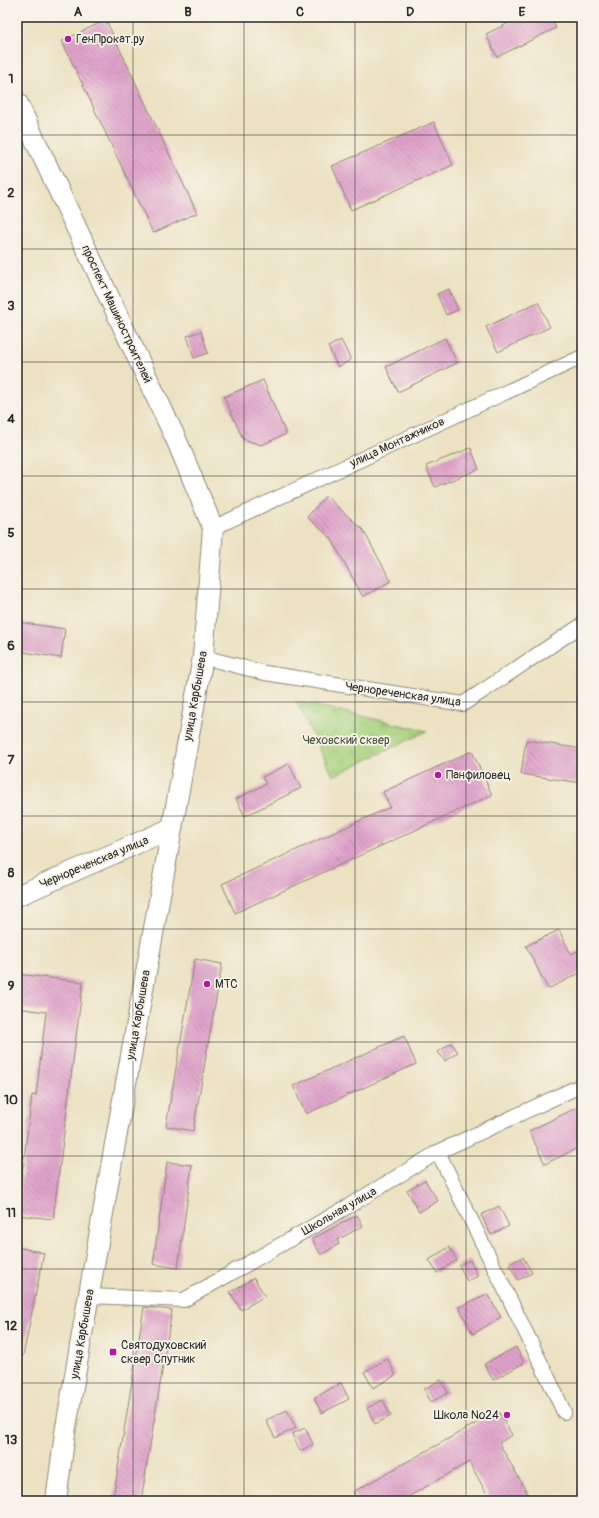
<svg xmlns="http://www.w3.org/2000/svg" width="599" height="1518" font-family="Pangolin,sans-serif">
  <defs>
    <pattern id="park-crowns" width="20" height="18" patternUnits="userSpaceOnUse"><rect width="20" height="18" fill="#a8d27e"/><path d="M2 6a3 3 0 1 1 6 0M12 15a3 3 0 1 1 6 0" fill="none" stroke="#91b46d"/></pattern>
    <pattern id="building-back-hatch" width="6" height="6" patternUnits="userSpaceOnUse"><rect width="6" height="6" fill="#e0a1ca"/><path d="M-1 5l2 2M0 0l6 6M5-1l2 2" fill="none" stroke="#b683a4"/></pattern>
  </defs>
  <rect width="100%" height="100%" fill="#f7f3e8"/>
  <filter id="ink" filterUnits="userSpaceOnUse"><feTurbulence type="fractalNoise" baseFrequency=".025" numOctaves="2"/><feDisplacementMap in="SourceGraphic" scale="8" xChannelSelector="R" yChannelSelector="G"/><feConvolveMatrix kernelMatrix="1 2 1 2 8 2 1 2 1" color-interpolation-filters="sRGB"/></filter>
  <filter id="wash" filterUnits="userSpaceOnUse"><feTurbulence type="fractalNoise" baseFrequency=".012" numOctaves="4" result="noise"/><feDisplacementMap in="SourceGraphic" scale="16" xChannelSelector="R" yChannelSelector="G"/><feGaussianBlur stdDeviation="0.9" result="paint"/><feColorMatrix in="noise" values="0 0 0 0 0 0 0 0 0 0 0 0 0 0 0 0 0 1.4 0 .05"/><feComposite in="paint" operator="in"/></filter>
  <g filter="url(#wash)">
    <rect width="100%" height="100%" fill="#ece2c2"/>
    <path fill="url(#park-crowns)" stroke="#6a7e54" d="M296,701l131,30 -94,45z"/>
    <g id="blocks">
      <g fill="url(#building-back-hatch)">
        <path d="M521,17h30l5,11 -59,29 -11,-23z"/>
        <path d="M106,20l91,193 -44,20 -91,-192z"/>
        <path d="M434,122l19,43 -102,45 -19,-44z"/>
        <path d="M449,289l9,21 -12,5 -9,-21z"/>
        <path d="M538,302l12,25 -52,25 -12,-25z"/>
        <path d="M201,331l7,22 -14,5 -7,-22z"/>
        <path d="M445,338l12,25 -59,29 -12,-25z"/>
        <path d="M341,340l10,20 -13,7 -10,-20z"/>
        <path d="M263,380l23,54 -25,11 -18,-6 -19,-42z"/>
        <path d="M471,448l8,21 -44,18 -9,-21z"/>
        <path d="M326,496l37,34 28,51 -28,16 -32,-59 -24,-21z"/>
        <path d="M17,622l48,7 -4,29 -44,-7z"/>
        <path d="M526,740l56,9v34l-61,-9z"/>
        <path d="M472,751l20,44 -257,118 -13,-29 168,-77 -7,-15z"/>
        <path d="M289,764l12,24 -56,28 -9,-17 30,-15 -4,-7z"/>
        <path d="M559,930l12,24 11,-5v23l-34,17 -22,-43z"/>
        <path d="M195,959l27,5 -29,167 -27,-5z"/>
        <path d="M17,974l66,8 -30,237 -36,-4 15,-120 4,1 10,-84 -29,-4z"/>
        <path d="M404,1036l12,28 -110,50 -13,-28z"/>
        <path d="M451,1043l7,9 -13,9 -7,-9z"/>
        <path d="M582,1105v41l-37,18 -16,-33z"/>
        <path d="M167,1162l25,3 -14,103 -25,-4z"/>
        <path d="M425,1180l13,21 -19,11 -12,-22z"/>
        <path d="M499,1206l10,20 -18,9 -10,-20z"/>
        <path d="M357,1215l6,11 -26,14 2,4 -18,11 -9,-16z"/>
        <path d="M17,1247l27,6 -21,103 -6,-1z"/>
        <path d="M449,1247l8,13 -20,13 -8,-13z"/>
        <path d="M523,1257l9,16 -14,7 -9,-16z"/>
        <path d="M470,1260l8,16 -11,5 -8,-16z"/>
        <path d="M254,1278l11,18 -24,14 -11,-18z"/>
        <path d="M487,1294l14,23 -28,17 -14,-27z"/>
        <path d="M144,1307l28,3 -31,191h-17l-11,-2z"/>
        <path d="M516,1347l8,16 -31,17 -9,-16z"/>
        <path d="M387,1359l9,16 -23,13 -9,-16z"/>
        <path d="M441,1380l7,13 -17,9 -7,-13z"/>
        <path d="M341,1383l8,16 -27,14 -8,-15z"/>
        <path d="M383,1400l8,16 -16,8 -8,-16z"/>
        <path d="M287,1410l9,18 -21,10 -9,-18z"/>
        <path d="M498,1411l14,24 -13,8 33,58h-41l-22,-39 -68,39h-43l-5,-9z"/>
        <path d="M305,1428l8,16 -13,7 -8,-17z"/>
      </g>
    </g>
  </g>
  <g filter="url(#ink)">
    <use href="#blocks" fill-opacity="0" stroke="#8c8676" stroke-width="1"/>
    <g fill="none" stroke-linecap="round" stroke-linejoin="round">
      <defs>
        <g id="street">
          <path d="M213,528l369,-171"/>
          <path d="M203,657l62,16 198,31 119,-79"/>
          <path d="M438,1152l112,230 14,30"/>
          <path d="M89,1296l95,4 163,-93 91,-55 144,-67"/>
        </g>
        <g id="secondary">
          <path d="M17,102l159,337 37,89 -10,129 -88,487 -50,289 -9,68"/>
          <path d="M17,896l155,-68"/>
        </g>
      </defs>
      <use href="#street" stroke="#8c8676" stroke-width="16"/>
      <use href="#secondary" stroke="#8c8676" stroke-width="22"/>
      <use href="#street" stroke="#fff" stroke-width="14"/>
      <use href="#secondary" stroke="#fff" stroke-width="20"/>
    </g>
  </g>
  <path fill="none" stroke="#2b2b2b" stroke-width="1" stroke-opacity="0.55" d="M133,17v1484M244,17v1484M355,17v1484M466,17v1484M17,135h565M17,249h565M17,362h565M17,476h565M17,589h565M17,702h565M17,816h565M17,929h565M17,1042h565M17,1156h565M17,1269h565M17,1383h565"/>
  <g fill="#b5179e" stroke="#f7f3e8" stroke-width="1.5">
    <circle cx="68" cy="39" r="4"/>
    <circle cx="438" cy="775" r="4"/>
    <circle cx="207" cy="984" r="4"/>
    <rect x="109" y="1348" width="8" height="8" rx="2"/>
    <circle cx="507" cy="1415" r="4"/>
  </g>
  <g text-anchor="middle" stroke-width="3.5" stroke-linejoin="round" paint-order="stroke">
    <g font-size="12" fill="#2b2b2b" stroke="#f7f3e8" text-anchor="start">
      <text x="76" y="43">ГенПрокат.ру</text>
      <text x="446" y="779">Панфиловец</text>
      <text x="215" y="988">МТС</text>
      <text x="121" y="1349">Святодуховский<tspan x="121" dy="14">сквер Спутник</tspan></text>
      <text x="499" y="1419" text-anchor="end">Школа №24</text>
    </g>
    <g font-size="12" fill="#2b2b2b" stroke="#f7f3e8">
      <text transform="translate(117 314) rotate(65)" y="4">проспект Машиностроителей</text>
      <text transform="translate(397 442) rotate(-25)" y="4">улица Монтажников</text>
      <text transform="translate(403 694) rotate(8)" y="4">Чернореченская улица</text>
      <text transform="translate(195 696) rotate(-80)" y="4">улица Карбышева</text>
      <text transform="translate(94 862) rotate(-23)" y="4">Чернореченская улица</text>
      <text transform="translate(138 1015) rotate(-80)" y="4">улица Карбышева</text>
      <text transform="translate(339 1211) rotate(-30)" y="4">Школьная улица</text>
      <text transform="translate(82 1334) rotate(-80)" y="4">улица Карбышева</text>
    </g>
    <g font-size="12" fill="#4a5540" stroke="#f7f3e8">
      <text x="346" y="744">Чеховский сквер</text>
    </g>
  </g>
  <rect width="599" height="1518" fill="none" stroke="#f7f3e8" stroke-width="44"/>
  <rect x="22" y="22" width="555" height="1474" fill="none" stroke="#2b2b2b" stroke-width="1.5"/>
  <g font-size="13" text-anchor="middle" font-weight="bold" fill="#2b2b2b">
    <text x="78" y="16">A</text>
    <text x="188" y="16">B</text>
    <text x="300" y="16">C</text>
    <text x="410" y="16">D</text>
    <text x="522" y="16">E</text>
    <text x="11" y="83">1</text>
    <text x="11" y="197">2</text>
    <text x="11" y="310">3</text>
    <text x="11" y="423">4</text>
    <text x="11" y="537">5</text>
    <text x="11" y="650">6</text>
    <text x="11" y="764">7</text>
    <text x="11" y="877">8</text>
    <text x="11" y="990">9</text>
    <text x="11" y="1104">10</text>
    <text x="11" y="1217">11</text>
    <text x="11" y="1330">12</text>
    <text x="11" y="1444">13</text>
  </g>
</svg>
